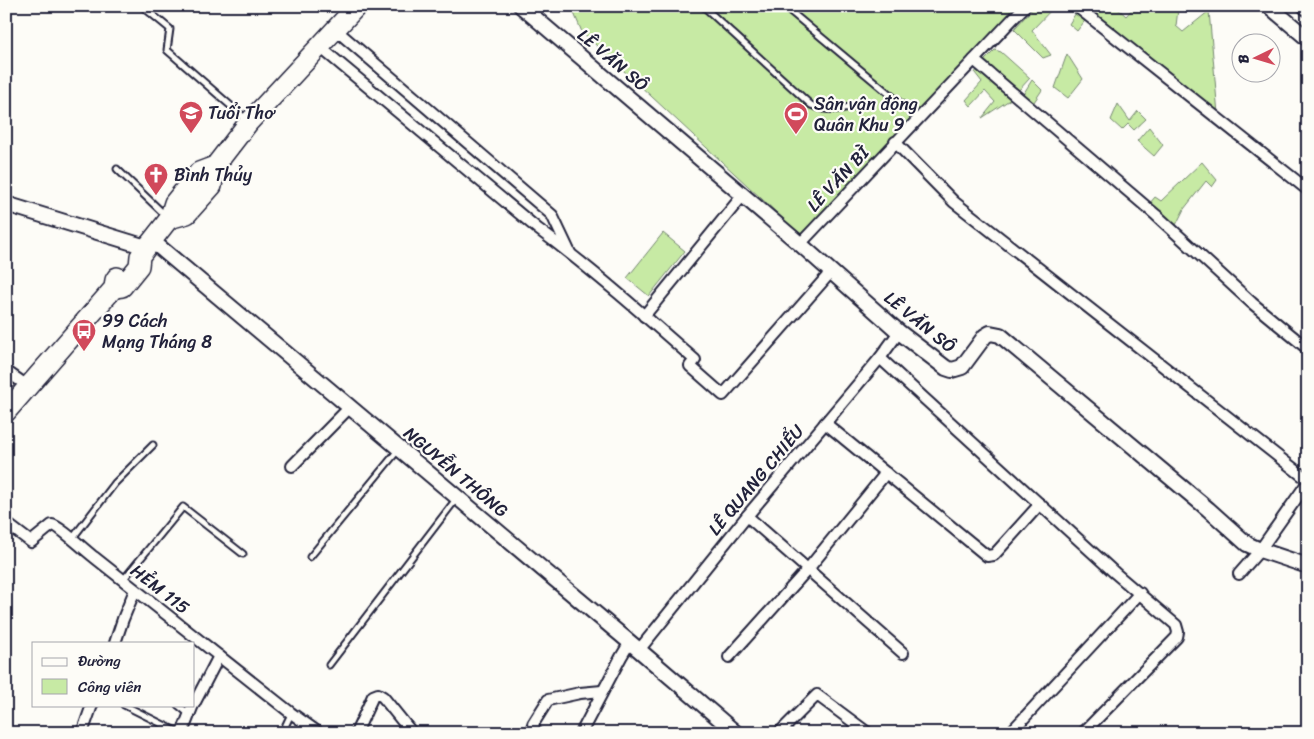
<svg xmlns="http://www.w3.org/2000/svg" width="1314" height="739" font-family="Sriracha,sans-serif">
  <rect width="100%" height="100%" fill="#fdfcf7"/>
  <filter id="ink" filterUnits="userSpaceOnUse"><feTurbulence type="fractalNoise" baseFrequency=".02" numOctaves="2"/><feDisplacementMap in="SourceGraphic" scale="10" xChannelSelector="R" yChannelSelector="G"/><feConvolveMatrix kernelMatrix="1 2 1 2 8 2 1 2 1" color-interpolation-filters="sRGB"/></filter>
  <g filter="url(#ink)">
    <g fill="#c7eaa4" stroke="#748670">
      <path d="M571,6h447l-214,232 -222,-206z"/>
      <path d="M1035,6h20l-23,24 19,25 -8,3 -29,-29z"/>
      <path d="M1087,6h28l11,10 9,-10h13l5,5 4,-5h17l4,3 -2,17 7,6 26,-21 9,103z"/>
      <path d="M1077,11l10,7 -10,13 -8,-7z"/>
      <path d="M995,50l6,2 29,26 -11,12 -35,-29z"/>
      <path d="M1067,54l16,25 -15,19 -13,-10z"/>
      <path d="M978,68l36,29 -32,21 13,-16 -10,-11 -14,15 -5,-6 16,-18 -7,-9z"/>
      <path d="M1032,80l10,10 -10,15 -10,-9z"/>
      <path d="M1118,104l12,17 8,-10 8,8 -12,11 -6,-6 -6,6 -11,-10z"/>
      <path d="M1149,127l14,18 -9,11 -17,-15z"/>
      <path d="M1202,162l15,18 -5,7 -6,-6 -22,28 -9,18 -26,-23 6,-7 6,4z"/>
      <path d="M663,233l22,18 -36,45 -22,-18z"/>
    </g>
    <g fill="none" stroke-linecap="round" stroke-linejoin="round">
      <defs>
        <g id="lane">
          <path d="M142,6l28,23 -3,21 80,70"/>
          <path d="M703,6l108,99c19,8 31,4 50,-1"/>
          <path d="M784,6l134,112"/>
          <path d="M117,169l48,46"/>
          <path d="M72,539l43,-56 38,-38"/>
          <path d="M310,557l89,-108"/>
          <path d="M123,580l60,-73 60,47"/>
          <path d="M329,665l128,-167"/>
          <path d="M124,705l56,28"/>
          <path d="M178,705l11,9"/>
          <path d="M282,733l9,-19"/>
        </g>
        <g id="street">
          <path d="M1076,6l232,184"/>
          <path d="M336,30l216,185 18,38"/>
          <path d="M320,47l218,182c55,41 106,86 157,131l-5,6 33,29 108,-123"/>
          <path d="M974,60l182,155 96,88 56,46"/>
          <path d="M895,142l59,60 354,278"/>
          <path d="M800,244l225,-238"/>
          <path d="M644,316l99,-121"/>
          <path d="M880,358l235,215 61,52 2,7 -1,5 -94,96"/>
          <path d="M6,371l23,16"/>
          <path d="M825,423l162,133 7,-1 46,-51"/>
          <path d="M292,466l58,-59"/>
          <path d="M747,516l156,137"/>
          <path d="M6,523l25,19 21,-17c6,0 34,26 42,32 65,52 132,104 197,156l28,20"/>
          <path d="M1239,574l21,-24 48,-68"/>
          <path d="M115,643l8,-24 12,-29"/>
          <path d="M639,650l108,-134 133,-158 19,-26"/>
          <path d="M729,657l79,-88 78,-96"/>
          <path d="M194,704l25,-48"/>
          <path d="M82,733l10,-28"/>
          <path d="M182,733l11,-28"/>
          <path d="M356,733l17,-37 5,-2 5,3 29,36"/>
          <path d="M536,733l-3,-9 15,-24 32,-7 22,-2"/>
          <path d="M581,733l40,-76 9,-15"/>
          <path d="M779,733l38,-38 51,38"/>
          <path d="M1010,733l130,-140"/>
        </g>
        <g id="secondary">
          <path d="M521,6l279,238 99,88 47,36 6,2 10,-3 23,-31 5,-3 10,2 208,174 39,35 13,6 48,16"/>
          <path d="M1269,6l39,33"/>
          <path d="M1305,6l3,3"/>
          <path d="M6,204l140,43"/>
          <path d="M151,240l488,410 97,83"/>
        </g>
        <g id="highway">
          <path d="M169,219l18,-5 25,-28 3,-20"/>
          <path d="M114,288l8,-1 17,-21 1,-10 29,-37 5,-16 25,-31 16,-6 34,-44 108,-116"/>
          <path d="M6,412l108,-124 1,-8 2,-3"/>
        </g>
      </defs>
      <use href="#lane" stroke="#22223b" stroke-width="9"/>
      <use href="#street" stroke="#22223b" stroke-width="14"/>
      <use href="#secondary" stroke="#22223b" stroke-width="18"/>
      <use href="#highway" stroke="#22223b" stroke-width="22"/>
      <use href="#lane" stroke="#fdfcf7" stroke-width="5"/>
      <use href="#street" stroke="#fdfcf7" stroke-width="10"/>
      <use href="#secondary" stroke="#fdfcf7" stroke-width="14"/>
      <use href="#highway" stroke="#fdfcf7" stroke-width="19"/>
    </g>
  </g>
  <defs>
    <symbol id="school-pin" viewBox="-11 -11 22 30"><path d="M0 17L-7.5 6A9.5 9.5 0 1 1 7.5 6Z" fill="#d1495b" stroke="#fdfcf7"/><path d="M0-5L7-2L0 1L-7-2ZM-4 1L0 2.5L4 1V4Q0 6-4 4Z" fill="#fff"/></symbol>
    <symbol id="stadium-pin" viewBox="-11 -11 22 30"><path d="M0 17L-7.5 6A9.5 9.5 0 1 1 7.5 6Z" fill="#d1495b" stroke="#fdfcf7"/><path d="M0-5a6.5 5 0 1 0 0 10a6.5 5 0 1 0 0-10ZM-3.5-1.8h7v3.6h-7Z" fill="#fff"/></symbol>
    <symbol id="church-pin" viewBox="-11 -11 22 30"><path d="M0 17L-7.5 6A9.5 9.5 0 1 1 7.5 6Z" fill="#d1495b" stroke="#fdfcf7"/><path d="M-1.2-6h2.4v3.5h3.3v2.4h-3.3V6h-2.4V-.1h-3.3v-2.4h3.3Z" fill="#fff"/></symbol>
    <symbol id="bus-pin" viewBox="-11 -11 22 30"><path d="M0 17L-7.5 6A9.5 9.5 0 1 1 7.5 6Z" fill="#d1495b" stroke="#fdfcf7"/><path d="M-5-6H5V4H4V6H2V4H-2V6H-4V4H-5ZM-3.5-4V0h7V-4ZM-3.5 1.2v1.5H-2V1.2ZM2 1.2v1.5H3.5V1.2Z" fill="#fff"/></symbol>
  </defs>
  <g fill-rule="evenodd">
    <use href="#school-pin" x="177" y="99" width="28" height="38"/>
    <use href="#stadium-pin" x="782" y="100" width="28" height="38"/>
    <use href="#church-pin" x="142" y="161" width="28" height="38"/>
    <use href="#bus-pin" x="70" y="317" width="28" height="38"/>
  </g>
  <g text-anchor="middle" stroke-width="4.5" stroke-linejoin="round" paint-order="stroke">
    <g font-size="18" fill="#22223b" stroke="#fdfcf7">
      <text transform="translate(613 60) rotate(40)" y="6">LÊ VĂN SÔ</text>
      <text transform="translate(838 179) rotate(-47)" y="6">LÊ VĂN BÌ</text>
      <text transform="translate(920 322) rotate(39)" y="6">LÊ VĂN SÔ</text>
      <text transform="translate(456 472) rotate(40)" y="6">NGUYỄN THÔNG</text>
      <text transform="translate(756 480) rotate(-50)" y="6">LÊ QUANG CHIỂU</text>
      <text transform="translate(160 589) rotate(38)" y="6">HẺM 115</text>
    </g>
    <g font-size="18" fill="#22223b" stroke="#fdfcf7" text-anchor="start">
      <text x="814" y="110">Sân vận động<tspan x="814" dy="21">Quân Khu 9</tspan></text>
      <text x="208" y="119">Tuổi Thơ</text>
      <text x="174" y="181">Bình Thủy</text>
      <text x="102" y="327">99 Cách<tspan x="102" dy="21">Mạng Tháng 8</tspan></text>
    </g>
  </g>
  <rect width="1314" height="739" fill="none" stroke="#fdfcf7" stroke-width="25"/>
  <rect x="12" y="12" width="1289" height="714" fill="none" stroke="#22223b" stroke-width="2" filter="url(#ink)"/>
  <rect x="32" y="642" width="162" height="65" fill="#fdfcf7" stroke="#a5a5ac"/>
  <rect x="42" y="658" width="25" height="8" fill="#fdfcf7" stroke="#a5a5ac"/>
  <text x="78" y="666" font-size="15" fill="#22223b">Đường</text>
  <rect x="42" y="679" width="25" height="15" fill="#c7eaa4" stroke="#a5a5ac"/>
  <text x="78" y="692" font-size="15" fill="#22223b">Công viên</text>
  <g transform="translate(1256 58) rotate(265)"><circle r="24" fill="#fdfcf7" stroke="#a5a5ac"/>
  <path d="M0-4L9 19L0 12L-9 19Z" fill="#d1495b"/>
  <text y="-8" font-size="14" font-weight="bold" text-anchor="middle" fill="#22223b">B</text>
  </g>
</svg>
